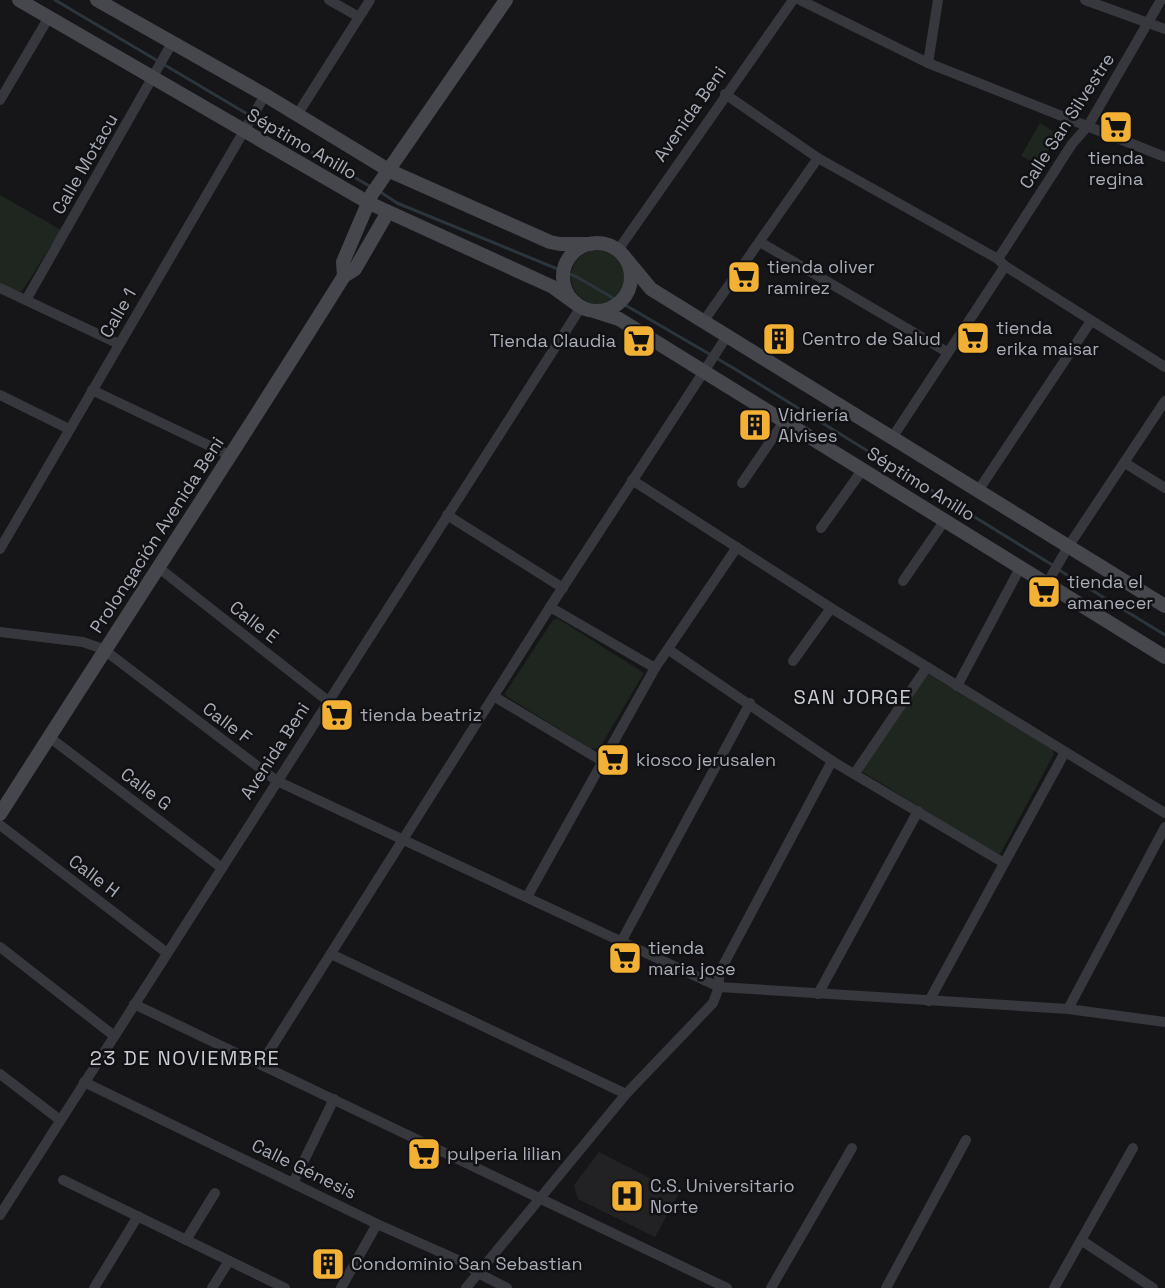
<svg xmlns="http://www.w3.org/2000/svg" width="1165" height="1288" font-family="'Space Grotesk',sans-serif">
  <rect width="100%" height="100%" fill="#161618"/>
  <path fill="#222225" d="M599,1152l80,41 -24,44 -77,-38 -4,-14z"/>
  <g fill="#1e261f">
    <path d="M1040,123l18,11 -18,32 -19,-10z"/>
    <path d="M0,195l61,35 -39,61h-5l-17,-8z"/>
    <circle cx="598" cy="277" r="27"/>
    <path d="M557,618l87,55 -45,76 -9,-1 -84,-52 -1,-3 48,-73z"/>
    <path d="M928,674l124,75 2,5 -54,100 -5,-1 -134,-82z"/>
  </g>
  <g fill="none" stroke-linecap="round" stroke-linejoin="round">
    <g stroke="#2c353c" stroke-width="3">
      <path d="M55,0l194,115"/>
      <path d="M255,119l116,68"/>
      <path d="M379,191l18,12 180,74 158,92 319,197"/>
      <path d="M1059,570l106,65"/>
    </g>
    <g stroke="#37383d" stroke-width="10">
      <path d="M329,0l30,17"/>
      <path d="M800,0l128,63 237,94"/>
      <path d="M1085,0l80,29"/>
      <path d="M928,63l10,-63"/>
      <path d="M725,94l93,64 180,101 7,7 160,101"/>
      <path d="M0,100l49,-83"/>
      <path d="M297,115l73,-115"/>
      <path d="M760,242l187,110"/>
      <path d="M618,250l175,-250"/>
      <path d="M998,259l74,-115 16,-18 73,-126"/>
      <path d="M0,288l119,56"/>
      <path d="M26,300l146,-257"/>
      <path d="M703,322l115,-164"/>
      <path d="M92,390l139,66"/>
      <path d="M0,395l69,34"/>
      <path d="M892,438l113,-172"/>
      <path d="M1125,463l40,25"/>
      <path d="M632,480l199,128 334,205"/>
      <path d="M742,483l43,-63"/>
      <path d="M978,491l113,-170"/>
      <path d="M447,515l116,73"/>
      <path d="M821,528l42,-59"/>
      <path d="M0,549l265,-454"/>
      <path d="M159,568l169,133"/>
      <path d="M903,581l42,-61"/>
      <path d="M1046,585l22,-38 97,-146"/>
      <path d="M550,607l105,61"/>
      <path d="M0,632l83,10 20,7 174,132 442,206 349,22 97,13"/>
      <path d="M669,650l163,111 172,102"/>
      <path d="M793,661l38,-53"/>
      <path d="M957,686l63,-118"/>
      <path d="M495,697l107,64"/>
      <path d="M49,737l173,131"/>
      <path d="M855,773l72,-106"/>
      <path d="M0,825l167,128"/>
      <path d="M527,897l128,-229 82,-121"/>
      <path d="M621,942l129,-239"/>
      <path d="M0,947l113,88"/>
      <path d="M331,954l295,140"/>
      <path d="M818,994l100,-183"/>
      <path d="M929,1001l136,-249"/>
      <path d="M134,1004l593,284"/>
      <path d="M1068,1009l97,-182"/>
      <path d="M261,1064l289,-457 177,-271"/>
      <path d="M0,1074l60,46"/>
      <path d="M84,1082l293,142 90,40 11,9 29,15"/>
      <path d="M63,1180l222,108"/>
      <path d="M294,1181l40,-82"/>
      <path d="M0,1215l581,-908"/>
      <path d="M186,1240l29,-47"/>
      <path d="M1081,1240l72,48"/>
      <path d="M94,1288l44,-72"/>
      <path d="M212,1288l17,-27"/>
      <path d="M341,1288l36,-64"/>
      <path d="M466,1288l160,-194 87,-91 6,-16v-14l113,-212"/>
      <path d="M771,1288l81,-140"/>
      <path d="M886,1288l80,-148"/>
      <path d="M1054,1288l79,-140"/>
    </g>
    <g stroke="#45474d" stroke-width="14">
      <path d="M19,0l350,203 184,84 22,16"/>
      <path d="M97,0l168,95 125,76 160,71 10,2h30"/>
      <circle cx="597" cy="277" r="34"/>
      <path d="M627,260l24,29 514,317"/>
      <path d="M344,276l-1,-14 29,-68 134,-194"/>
      <path d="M594,311l25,8 546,338"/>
      <path d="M0,814c114,-179 231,-357 344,-538l11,-7 33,-57"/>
    </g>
  </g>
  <defs>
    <symbol id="supermarket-square" viewBox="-11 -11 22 22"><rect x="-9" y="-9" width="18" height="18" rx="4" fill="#f2b134" stroke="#111113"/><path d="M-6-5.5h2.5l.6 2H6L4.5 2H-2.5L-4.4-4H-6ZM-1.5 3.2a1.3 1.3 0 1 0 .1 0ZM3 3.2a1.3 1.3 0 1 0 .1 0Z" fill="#111"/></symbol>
    <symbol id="building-square" viewBox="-11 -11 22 22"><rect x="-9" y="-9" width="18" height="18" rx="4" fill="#f2b134" stroke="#111113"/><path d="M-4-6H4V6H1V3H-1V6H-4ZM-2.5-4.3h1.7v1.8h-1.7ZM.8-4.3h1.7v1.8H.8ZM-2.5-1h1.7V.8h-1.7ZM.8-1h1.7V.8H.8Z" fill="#111"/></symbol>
    <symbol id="hospital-square" viewBox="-11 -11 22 22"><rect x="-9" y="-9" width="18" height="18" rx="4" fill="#f2b134" stroke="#111113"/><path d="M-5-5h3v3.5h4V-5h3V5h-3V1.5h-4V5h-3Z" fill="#111"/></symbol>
  </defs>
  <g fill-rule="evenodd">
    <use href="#supermarket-square" x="1097" y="108" width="38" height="38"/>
    <use href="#supermarket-square" x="725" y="258" width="38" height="38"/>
    <use href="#supermarket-square" x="954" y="319" width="38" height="38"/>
    <use href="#building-square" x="760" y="320" width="38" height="38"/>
    <use href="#supermarket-square" x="620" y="322" width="38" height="38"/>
    <use href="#building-square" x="736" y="406" width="38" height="38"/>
    <use href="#supermarket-square" x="1025" y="573" width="38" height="38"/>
    <use href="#supermarket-square" x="318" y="696" width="38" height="38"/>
    <use href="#supermarket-square" x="594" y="741" width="38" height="38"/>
    <use href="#supermarket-square" x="606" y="939" width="38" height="38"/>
    <use href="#supermarket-square" x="405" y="1135" width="38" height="38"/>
    <use href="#hospital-square" x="608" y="1177" width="38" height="38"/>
    <use href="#building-square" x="309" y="1245" width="38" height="38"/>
  </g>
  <g text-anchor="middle" stroke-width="5" stroke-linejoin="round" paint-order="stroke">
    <g font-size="18" fill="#a8adb8" stroke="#111113">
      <text transform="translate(690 114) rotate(-55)" y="6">Avenida Beni</text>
      <text transform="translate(1067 121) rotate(-57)" y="6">Calle San Silvestre</text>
      <text transform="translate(302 144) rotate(30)" y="6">Séptimo Anillo</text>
      <text transform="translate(85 164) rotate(-60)" y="6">Calle Motacu</text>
      <text transform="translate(118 313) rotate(-60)" y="6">Calle 1</text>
      <text transform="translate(921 484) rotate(32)" y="6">Séptimo Anillo</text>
      <text transform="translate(157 535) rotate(-57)" y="6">Prolongación Avenida Beni</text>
      <text transform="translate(254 622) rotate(38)" y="6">Calle E</text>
      <text transform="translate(227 723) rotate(37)" y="6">Calle F</text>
      <text transform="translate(275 751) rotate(-57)" y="6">Avenida Beni</text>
      <text transform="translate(146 789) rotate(37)" y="6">Calle G</text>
      <text transform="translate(94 876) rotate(37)" y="6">Calle H</text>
      <text transform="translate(304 1169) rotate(26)" y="6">Calle Génesis</text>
    </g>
    <g font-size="18" fill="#a8adb8" stroke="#111113" text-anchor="start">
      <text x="1116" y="164" text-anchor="middle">tienda<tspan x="1116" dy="21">regina</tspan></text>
      <text x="767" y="273">tienda oliver<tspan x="767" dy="21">ramirez</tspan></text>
      <text x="996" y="334">tienda<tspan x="996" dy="21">erika maisar</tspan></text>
      <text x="802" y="345">Centro de Salud</text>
      <text x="616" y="347" text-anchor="end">Tienda Claudia</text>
      <text x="778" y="421">Vidriería<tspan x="778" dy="21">Alvises</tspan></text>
      <text x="1067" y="588">tienda el<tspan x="1067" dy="21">amanecer</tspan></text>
      <text x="360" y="721">tienda beatriz</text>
      <text x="636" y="766">kiosco jerusalen</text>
      <text x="648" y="954">tienda<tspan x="648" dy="21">maria jose</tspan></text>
      <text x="447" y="1160">pulperia lilian</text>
      <text x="650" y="1192">C.S. Universitario<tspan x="650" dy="21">Norte</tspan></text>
      <text x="351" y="1270">Condominio San Sebastian</text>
    </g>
    <g font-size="20" letter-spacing="1.5" fill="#c9ccd4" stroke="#111113">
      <text x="853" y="704">SAN JORGE</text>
      <text x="185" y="1065">23 DE NOVIEMBRE</text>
    </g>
  </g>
</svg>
